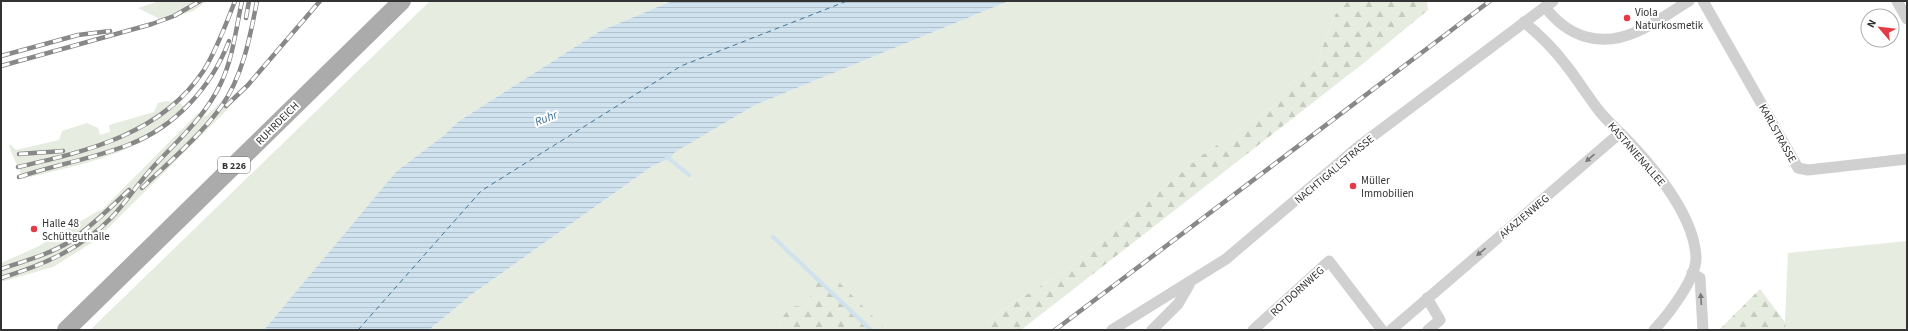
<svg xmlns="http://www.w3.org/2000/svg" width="1908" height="331" font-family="'Source Sans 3',sans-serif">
  <defs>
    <pattern id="forest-firs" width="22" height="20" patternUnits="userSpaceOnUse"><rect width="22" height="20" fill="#e6ecdf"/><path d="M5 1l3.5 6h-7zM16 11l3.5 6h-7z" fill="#c6cbc0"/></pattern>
    <pattern id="water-rules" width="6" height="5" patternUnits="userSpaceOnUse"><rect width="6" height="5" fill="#cfe2ee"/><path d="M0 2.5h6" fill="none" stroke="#b2c2cd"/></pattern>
  </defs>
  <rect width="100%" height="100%" fill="#fff"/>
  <g fill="#e6ecdf">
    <path d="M159,1l14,1 34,-1 -14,10 -38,12 3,-5 -20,-10z"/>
    <path d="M430,1h242l-72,30 -141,90 -17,16 -150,160 -28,33h-174z"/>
    <path d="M1009,1h339l-13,14 -20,52 -39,27v11l-75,51 -132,112 -68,43 -24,19h-91l-70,-48 -10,26 -24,10 -3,12h-350l42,-35 183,-130 15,-6 5,-7 81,-47z"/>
    <path d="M166,101l14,2 4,4 -18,14 3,4c-42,32 -97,41 -146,54l-13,-30 -1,-4h2l5,5 43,-10 3,-9 25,-8 11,5 2,7 10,-3 -1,-7 45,-13 4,-9z"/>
    <path d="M220,103l9,5 -133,132 -43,27 -52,15v-19l36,-16 61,-36 4,-1 96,-97 8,3z"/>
    <path d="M1907,241v89h-121l-1,-8 3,-69z"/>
  </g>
  <g fill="url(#forest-firs)">
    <path d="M1348,1h79l1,9 -63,52 -344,268h-44l24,-19 68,-43 132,-112 75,-51v-11l39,-27 20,-52z"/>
    <path d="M836,279l50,51h-107l3,-12 9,-12 15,1 10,-25z"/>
    <path d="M1760,289l25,33 1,8h-67z"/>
  </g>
  <path fill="url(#water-rules)" d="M672,1h337l-254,104 -80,47 -6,7 -15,6 -183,130 -42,35h-165l133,-159 45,-34 17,-16 141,-90z"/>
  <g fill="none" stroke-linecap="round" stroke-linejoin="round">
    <g stroke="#cfe2ee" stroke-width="4">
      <path d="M666,156l23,19"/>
      <path d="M773,237l98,93"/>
    </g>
    <path stroke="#3f7597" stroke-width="1" stroke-dasharray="5 4" stroke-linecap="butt" d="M358,330l123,-139 200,-125 166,-65"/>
    <g stroke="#d0d0d0" stroke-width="11">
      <path d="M1703,1l95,167 10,2 99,-11"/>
      <path d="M1897,1l10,18"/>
      <path d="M1545,7c23,30 55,41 91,25 19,-8 36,-21 53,-31"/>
      <path d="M1524,22c16,13 30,27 42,43 12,15 22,32 34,47 10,12 22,22 32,33 26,28 62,72 64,112 1,21 -28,58 -42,73"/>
      <path d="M1692,273l8,5 3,52"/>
      <path d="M1427,298l13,22 -12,10"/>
      <path d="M1112,330l114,-71 132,-112 195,-146"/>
      <path d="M1152,330l26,-26 11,-19"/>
      <path d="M1253,330l76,-69 53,69"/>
      <path d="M1391,330l229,-197"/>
    </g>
    <path stroke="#ababab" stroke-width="18" d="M66,330l336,-329"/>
    <defs>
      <g id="rail">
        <path d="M246,18l3,-17"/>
        <path d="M1,56l77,-21 32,-4"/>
        <path d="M1,66l151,-42 22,-8 26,-15"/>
        <path d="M226,106l22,-21 72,-84"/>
        <path d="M19,154l44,-3"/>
        <path d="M18,167c70,-16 144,-33 186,-97 13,-21 22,-46 31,-69"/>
        <path d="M19,177c35,-12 73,-18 109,-32 47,-18 83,-57 101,-104"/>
        <path d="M142,188c27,-26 57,-51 79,-81 22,-31 29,-70 36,-106"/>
        <path d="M1,269c23,-8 47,-14 68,-27 22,-15 41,-34 60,-52"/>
        <path d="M1,278c42,-13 80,-29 111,-61 15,-16 27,-35 42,-51 25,-27 51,-49 67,-83 12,-25 15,-55 21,-82"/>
        <path d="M1055,330l435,-329"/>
      </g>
    </defs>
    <use href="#rail" stroke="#888" stroke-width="4.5"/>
    <use href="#rail" stroke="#fff" stroke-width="3" stroke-dasharray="9" stroke-linecap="butt"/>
  </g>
  <defs><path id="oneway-solid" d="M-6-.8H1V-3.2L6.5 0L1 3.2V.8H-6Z"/></defs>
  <g fill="#7a7a7a">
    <use href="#oneway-solid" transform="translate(1590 158) rotate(139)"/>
    <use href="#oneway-solid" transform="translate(1481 252) rotate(140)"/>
    <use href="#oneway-solid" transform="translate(1701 299) rotate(-94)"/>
  </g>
  <g fill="#e63946" stroke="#fff" stroke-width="1.5">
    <circle cx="1627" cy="18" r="4"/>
    <circle cx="1353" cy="186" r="4"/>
    <circle cx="34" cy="229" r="4"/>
  </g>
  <g text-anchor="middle" stroke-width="4" stroke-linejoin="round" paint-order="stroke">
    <rect fill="#fff" stroke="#707070" stroke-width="1" x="218" y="157" width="32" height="16" rx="3"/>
    <g font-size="10" font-weight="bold" fill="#333">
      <text x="234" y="169">B 226</text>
    </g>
    <g font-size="11" fill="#333" stroke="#fff" text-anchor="start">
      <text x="1635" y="16">Viola<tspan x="1635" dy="13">Naturkosmetik</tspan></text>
      <text x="1361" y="184">Müller<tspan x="1361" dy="13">Immobilien</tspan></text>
      <text x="42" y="227">Halle 48<tspan x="42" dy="13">Schüttguthalle</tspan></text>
    </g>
    <g font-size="11" fill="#333" stroke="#fff">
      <text transform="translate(277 123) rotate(-45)" y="4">RUHRDEICH</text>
      <text transform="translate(1778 133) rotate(61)" y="4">KARLSTRASSE</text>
      <text transform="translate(1637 154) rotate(49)" y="4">KASTANIENALLEE</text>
      <text transform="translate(1334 169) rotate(-40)" y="4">NACHTIGALLSTRASSE</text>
      <text transform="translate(1524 216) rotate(-40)" y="4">AKAZIENWEG</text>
      <text transform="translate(1297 291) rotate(-42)" y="4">ROTDORNWEG</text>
    </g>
    <g font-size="12" font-style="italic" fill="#3f7597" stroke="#fff">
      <text transform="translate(546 118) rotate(-22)" y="4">Ruhr</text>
    </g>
  </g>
  <rect width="1908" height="331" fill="none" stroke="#333333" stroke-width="4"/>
  <g transform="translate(1880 28) rotate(298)"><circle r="19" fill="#ffffff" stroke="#adadad"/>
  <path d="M0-3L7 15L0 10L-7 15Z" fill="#e63946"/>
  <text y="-6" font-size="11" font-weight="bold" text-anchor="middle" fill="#333333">N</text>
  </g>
</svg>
